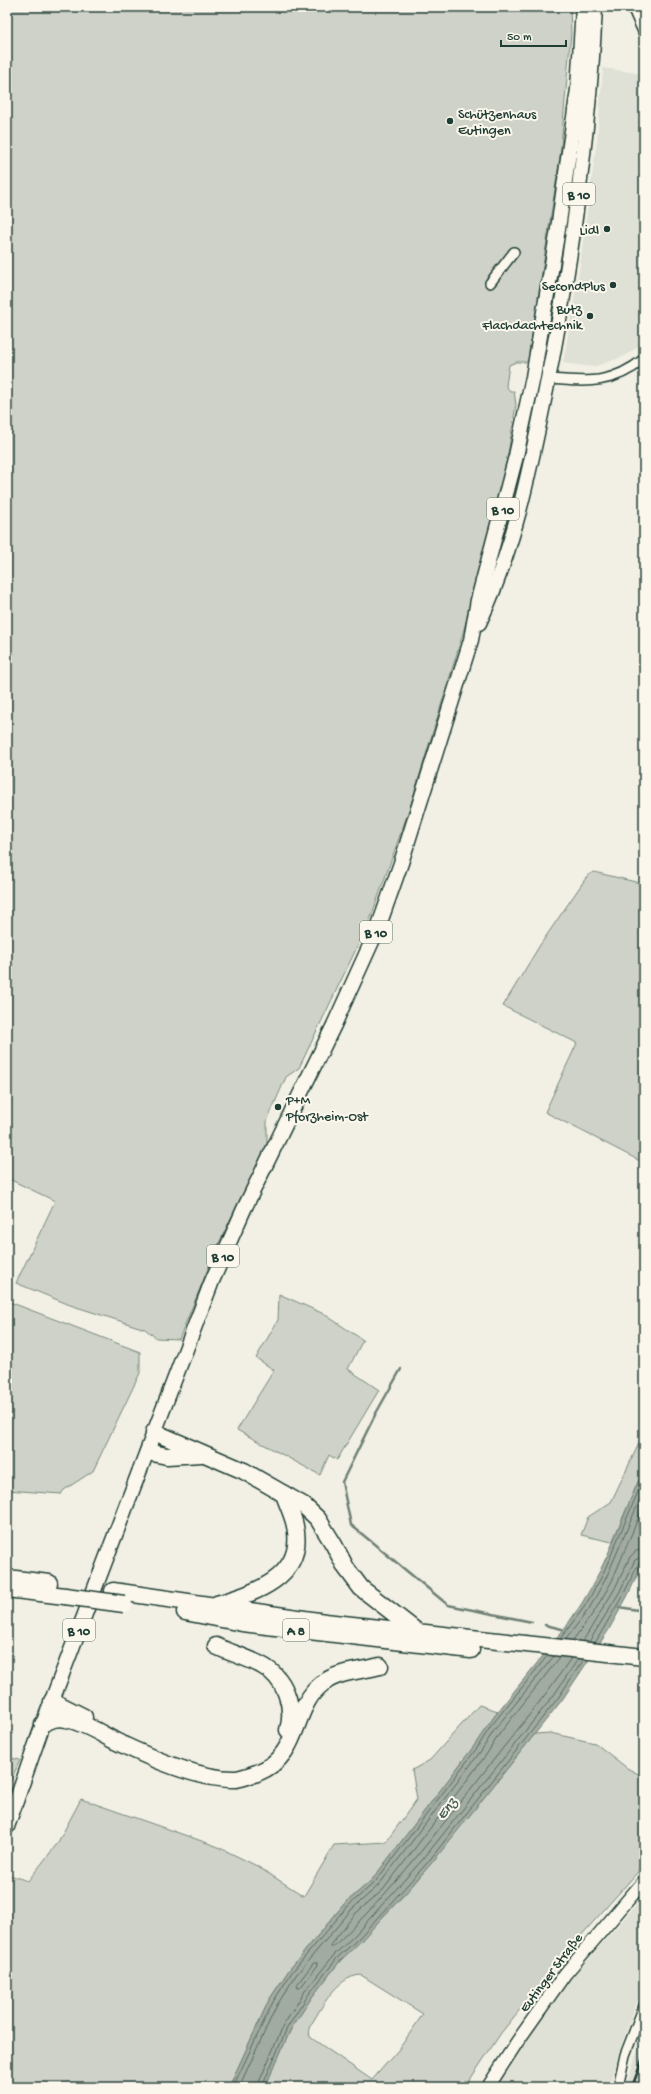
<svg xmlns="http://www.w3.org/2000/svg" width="651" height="2094" font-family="'Gochi Hand',sans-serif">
  <rect width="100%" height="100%" fill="#f2f0e5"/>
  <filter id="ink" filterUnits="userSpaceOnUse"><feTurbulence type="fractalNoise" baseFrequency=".025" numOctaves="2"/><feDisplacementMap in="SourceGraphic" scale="8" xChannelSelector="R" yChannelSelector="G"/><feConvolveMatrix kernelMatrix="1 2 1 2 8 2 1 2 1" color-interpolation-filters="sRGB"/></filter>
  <g filter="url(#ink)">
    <g fill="#e0e1d6">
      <path d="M603,68l41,6v268l-19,14 -32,11 -30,-4 16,-92 18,-131z"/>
      <path d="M644,1896v87l-24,66 -11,38h-113l27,-42 43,-61z"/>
      <path d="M644,2033v54h-19l17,-50z"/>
    </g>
    <g fill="#cfd2c8" stroke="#77887e" fill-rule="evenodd">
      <path d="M7,7h563l1,26 -11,124 -32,205h-12l-7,3 -3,21 4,5h4l2,14 -9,55 -19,80 -27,100 -51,167 -40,113 -71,148 -13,9 -19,44v23l-49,101 -39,94 -23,-1 -11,-9 -75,-24 -54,-22 39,-82 -48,-23z"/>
      <path d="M594,872l50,12v279l-99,-51 32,-69 -74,-37 37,-61 48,-70z"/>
      <path d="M279,1294l45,20 39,26 -15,29 31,21 -42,70 -8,-5 -9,20 -83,-45 37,-60 -18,-12 22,-38z"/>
      <path d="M7,1301l133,51v21l-47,98 -29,19 -3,4 -54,-4z"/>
      <path d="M644,1433v35l-32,74 -31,-7 7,-18 23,-15z"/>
      <path d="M479,1705l19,6 -24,35 -102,134 -27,23 -56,67 -20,30 -40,87h-222v-213l21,7 29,-37 24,-45 135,47 39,19 49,31 30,-51 52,-3 31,-43 -5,-29 18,-10z"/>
      <path d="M550,1733l45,10 32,25 17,9v88l-82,92 -61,76 -36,54h-200l26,-58 21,-32 28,-36 69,-71 126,-156zM361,1975l62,39 -24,35 -27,31 -62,-43 -1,-9c13,-20 26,-51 52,-53z"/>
      <path d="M7,1757l13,3 -13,29z"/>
    </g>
    <path fill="#a2aba1" stroke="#6e7f75" d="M644,1468v93l-17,36 -19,34 -46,69 -131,164 -70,77 -21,20 -28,36 -21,32 -26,58h-36l40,-87 20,-30 56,-67 27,-23 102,-134c32,-51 76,-93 108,-143 26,-41 42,-90 62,-135z"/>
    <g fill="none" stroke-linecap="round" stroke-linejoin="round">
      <g stroke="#536960" stroke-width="1">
        <path d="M560,1639l25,-33 17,-30 42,-98"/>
        <path d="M566,1639l23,-30 17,-31 38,-88"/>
        <path d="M573,1640l21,-28 18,-31 32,-77"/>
        <path d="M583,1641l31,-51 16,-33 6,-6 8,-1"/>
        <path d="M589,1642l30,-49 16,-33 9,-4"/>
        <path d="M595,1643l28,-48 16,-32 5,-2"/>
        <path d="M560,1657l-60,76 -14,22 -103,135 -27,23 -25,31v3h2c59,-55 106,-118 155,-180 28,-36 58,-71 83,-109"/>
        <path d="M314,1963h3l1,2 -18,23h-2l-1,-3z"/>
        <path d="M233,2087l40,-85 19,-30 56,-66 27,-24 102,-134 14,-22 57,-71"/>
        <path d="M239,2087l38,-82 19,-30 56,-66 26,-23 103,-135 14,-22 59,-73"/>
        <path d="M257,2087l26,-61 22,-35 29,-36 21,-20 69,-77 130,-163 24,-36"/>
        <path d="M262,2087l25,-59 22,-34 28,-36 22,-20 69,-76 130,-164 26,-39"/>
      </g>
      <g stroke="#6e7f75" stroke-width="2.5">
        <path d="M401,1369l-26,46 -33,67 9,43 97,80 84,17"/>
        <path d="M619,1607l25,4"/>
        <path d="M545,1625l17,4"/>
      </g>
      <defs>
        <g id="street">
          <path d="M632,7l12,27"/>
          <path d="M490,283l24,-31"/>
          <path d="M548,379c39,3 64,6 96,-20"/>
          <path d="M618,2087l7,-32 19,-49"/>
        </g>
        <path id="secondary" d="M488,2087l29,-45 48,-68 79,-93"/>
        <g id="primary">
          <path d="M479,623c35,-73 51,-154 67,-233 25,-127 43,-254 49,-383"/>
          <path d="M7,1827l36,-103 169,-443 32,-72 90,-184 44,-97 23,-65 70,-223 7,-40 38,-144 17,-79 25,-148 20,-140 5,-82"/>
        </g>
        <g id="highway">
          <path d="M154,1432l90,39 59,34 15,14 16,26 12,23 15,20 54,42"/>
          <path d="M148,1452l19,4 34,-2"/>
          <path d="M7,1578l42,5"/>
          <path d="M7,1589l58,7"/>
          <path d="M113,1591l212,31 319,35"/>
          <path d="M217,1604c38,-11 89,-27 78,-78 -2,-11 -8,-22 -11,-32"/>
          <path d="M185,1612l57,11 229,27"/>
          <path d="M216,1646c14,7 30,11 45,19 24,12 34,41 27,65"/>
          <path d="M52,1701l32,16"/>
          <path d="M43,1724c8,-5 14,-7 23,-5 17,3 34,14 49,22 33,16 84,39 121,38 7,-1 14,-4 21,-6 46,-18 33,-65 66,-90 16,-12 38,-12 57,-17"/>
        </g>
      </defs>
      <use href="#street" stroke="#1f3d34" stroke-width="12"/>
      <use href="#secondary" stroke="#1f3d34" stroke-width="15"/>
      <use href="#primary" stroke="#1f3d34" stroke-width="17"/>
      <use href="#highway" stroke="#1f3d34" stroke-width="19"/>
      <use href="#street" stroke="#fbf7ec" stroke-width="9"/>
      <use href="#secondary" stroke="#fbf7ec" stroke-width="12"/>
      <use href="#primary" stroke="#fbf7ec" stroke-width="14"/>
      <use href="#highway" stroke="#fbf7ec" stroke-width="16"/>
      <path stroke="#1f3d34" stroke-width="2.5" d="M632,2087l12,-32"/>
      <defs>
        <path id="highway-bridge" d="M65,1596l59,8"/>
      </defs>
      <use href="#highway-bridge" stroke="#1f3d34" stroke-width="19" stroke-linecap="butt"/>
      <use href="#highway-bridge" stroke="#fbf7ec" stroke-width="16"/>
    </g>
  </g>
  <g fill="#1f3d34" stroke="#fbf7ec" stroke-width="1.5">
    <circle cx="450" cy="121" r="4"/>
    <circle cx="607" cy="229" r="4"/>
    <circle cx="613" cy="285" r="4"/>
    <circle cx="590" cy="316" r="4"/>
    <circle cx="278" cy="1107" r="4"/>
  </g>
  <g text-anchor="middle" stroke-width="4" stroke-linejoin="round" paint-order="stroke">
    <g fill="#fbf7ec" stroke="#61756b" stroke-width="1">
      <rect x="563" y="183" width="32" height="22" rx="3"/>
      <rect x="487" y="498" width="32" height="22" rx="3"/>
      <rect x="360" y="921" width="32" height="22" rx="3"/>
      <rect x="207" y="1245" width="32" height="22" rx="3"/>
      <rect x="63" y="1619" width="32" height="22" rx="3"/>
      <rect x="283" y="1619" width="26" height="22" rx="3"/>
    </g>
    <g font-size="13" font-weight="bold" fill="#1f3d34">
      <text x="579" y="199">B 10</text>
      <text x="503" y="514">B 10</text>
      <text x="376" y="937">B 10</text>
      <text x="223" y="1261">B 10</text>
      <text x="79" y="1635">B 10</text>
      <text x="296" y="1635">A 8</text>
    </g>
    <g font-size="14" fill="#1f3d34" stroke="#fbf7ec" text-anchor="end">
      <text x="458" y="118" text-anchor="start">Schützenhaus<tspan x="458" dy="16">Eutingen</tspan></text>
      <text x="599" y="234">Lidl</text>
      <text x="605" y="290">SecondPlus</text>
      <text x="582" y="313">Butz<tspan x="582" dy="16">Flachdachtechnik</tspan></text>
      <text x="286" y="1104" text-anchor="start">P+M<tspan x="286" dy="16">Pforzheim-Ost</tspan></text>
    </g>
    <g font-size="14" fill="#1f3d34" stroke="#fbf7ec">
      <text transform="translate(550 1972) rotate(-53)" y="5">Eutinger Straße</text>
    </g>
    <g font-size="15" font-style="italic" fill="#465e55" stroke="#fbf7ec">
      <text transform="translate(446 1808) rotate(-51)" y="5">Enz</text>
    </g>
  </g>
  <rect width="651" height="2094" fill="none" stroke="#fbf7ec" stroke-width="24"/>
  <rect x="12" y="12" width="627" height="2070" fill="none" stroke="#1f3d34" stroke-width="1.5" filter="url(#ink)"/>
  <path d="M501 40v6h65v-6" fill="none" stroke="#1f3d34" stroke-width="2"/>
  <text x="507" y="40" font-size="12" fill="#1f3d34" stroke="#fbf7ec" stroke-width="3" paint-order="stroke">50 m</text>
</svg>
